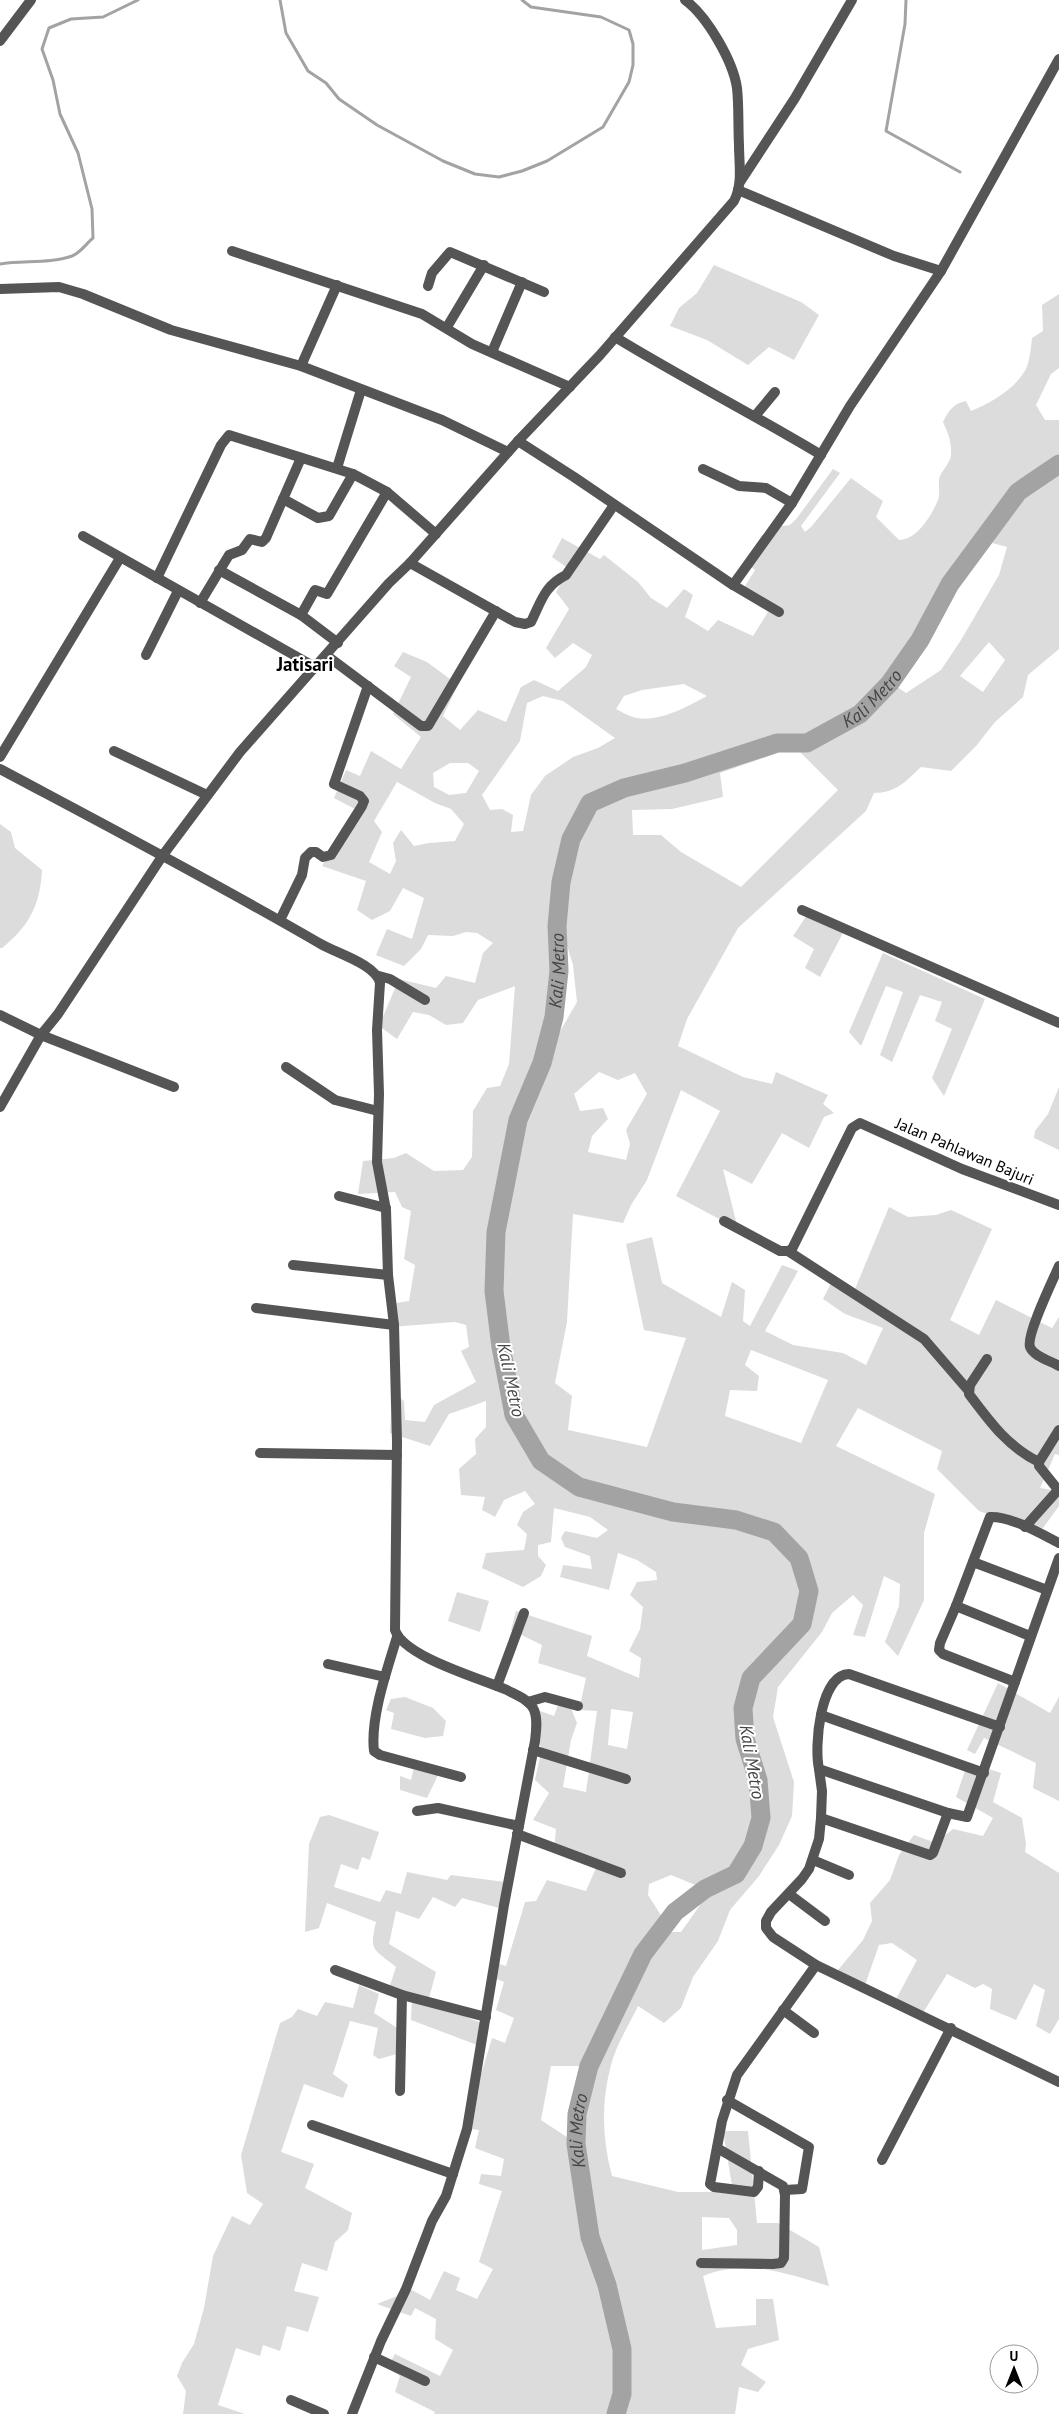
<svg xmlns="http://www.w3.org/2000/svg" width="1059" height="2414" font-family="'PT Sans',sans-serif">
  <rect width="100%" height="100%" fill="#fff"/>
  <g fill="#dcdcdc" fill-rule="evenodd">
    <path d="M714,265l87,37 18,13 -25,45 -25,-13 -21,18 -41,-25 -37,-14 9,-18 18,-15z"/>
    <path d="M1059,294v74l-8,6 -15,31 9,15h14v229l-31,26 -5,22 -28,25 -19,24 -25,25 -30,-4c-15,14 -25,26 -47,26l-8,18 -128,117 -51,91 -9,27 65,31 29,7 4,-12 52,23 -5,9 11,9 -10,4 -15,31 -27,-15 -30,51 -29,-15 15,60 -62,-33 44,-85 -39,-21 -34,90 -16,25 -8,18 -50,-9 -6,108 -12,61 17,13 -4,34 79,17 39,-109 -42,-8 -18,-86 26,-7 10,46 59,34 11,-35 13,8 -2,31 7,5 32,-61 16,6 -33,60 28,14 50,8 23,12 17,-37 -38,-14 -22,-15 9,-18 23,8 34,-82 19,10 28,-2 15,-5 41,19 -42,91 29,15 17,-35 56,28 7,-11v138l-4,-1 -15,34 19,3v15l-16,22 -28,-4 -36,-13 -42,-42 5,-18 -84,-43 -22,38 99,48 -11,39v67l-26,56 -13,-14 14,-36 1,-22 -16,-8 -19,61 -12,-2 10,-30 -10,-10 -21,18 -10,19 -44,55 -5,30 21,65 -2,34 -13,29 -20,31 -29,34 -12,31 -25,36 -12,31 -17,15 -26,-17c-9,19 -22,39 -27,59 -10,37 -9,74 1,111l66,16h55l-10,-61h25l9,92h21l41,24 10,39c-42,-12 -82,-28 -126,-10l13,52 40,-3v-26h17l6,41 -31,9 -7,16 25,17 -8,10 -19,-5 -4,27h-301l1,-2 -40,-20 5,-16 -13,-8 8,-14 45,22 13,-26 -18,-11 1,-20 -21,-11 -4,8 -34,-12 35,-14 18,10 14,-29 16,7 -4,12 21,9 16,-30 -14,-7 23,-71 -23,-7 2,-10 20,2 3,-17 -29,-11 4,-18 -7,-1 9,-54 11,-37 13,5 9,-25 -18,-8 8,-28 -13,-5 5,-14 10,3 19,-64 11,-1 11,-21 39,11 10,-23 -42,-17 2,-22 -23,-9 16,-27 -14,-13 7,-32 -3,-4 1,-33 14,5 4,-11 13,3 6,15 -6,17 -8,47 23,5 11,-81 -18,-1 7,-32 -48,-15 4,-18 -31,-15 5,-19 76,25 -5,20 52,22 2,-20 -12,-7 11,-22 3,-22 -13,-12 7,-13 20,-2 -1,-8 -19,-12 -19,-7 -9,37 -49,-13 3,-12 29,4 -2,-13 -25,-9 -4,-9 4,-7 32,7 11,-8 -18,-13 -36,-9 -3,34 -13,3v11l8,9 -5,11 -18,11 -41,-19 4,-15 38,-3 3,-16 -10,-9 6,-13 12,-8 -10,-13 -21,9 -9,17 -13,-7 3,-13 -24,-2 -2,-26 17,-15 -1,-15 11,-12v-26l-37,13 -19,32 -40,-13 2,-32 4,-6 8,6 1,19 20,2 9,-17 42,-23 -15,-31 8,-4 -3,-22 -11,-3 -65,5v-23l19,-3 6,-36 -11,-6 7,-48 -9,-4 -7,-15 -37,2 5,-33 31,-3 12,-5 28,18 29,-1 9,-13 1,-46 14,-23 13,-2 9,-22 6,-78 -37,14 -15,23 -17,2 -17,-10 -16,-3 -16,27 -18,-13 20,-47 37,9 10,-12 29,7 8,-30 10,-10 -16,-10 -11,-1 -13,4 -25,-1 -7,14 -17,17 -28,-11 11,-26 25,10 12,-41 -21,-10 -13,23 -18,9 -15,-10 9,-29 -44,-15 33,-57 -21,-11 12,-28 14,6 11,-25 30,18 20,-32 -28,-23 18,-37 -17,-11 9,-14 24,10 31,23 -15,31 17,14 18,-20 28,12 15,-35 13,-7 24,11 28,-24 6,-12 -19,-12 -18,15 -9,-10 23,-39 -13,-17 13,-23 -17,-12 10,-19 38,21 4,-4 34,27 13,16 16,10 17,-19 9,6 -8,22 23,14 10,-11 35,16 15,-24 -28,-18 15,-24 -6,-5 26,-45 8,6 7,-1 7,-7 36,-49 7,4 -39,53 4,6 6,-5 40,-49 32,23 -7,16 23,23c18,0 33,-25 39,-40 3,-8 -1,-17 2,-24 3,-7 10,-13 11,-21 1,-13 -3,-22 -8,-33 6,-12 10,-18 23,-21l5,10c21,-9 43,-21 55,-42 4,-9 5,-22 6,-31l11,-7 -1,-26zM981,540l26,7 -8,28 -38,65 -20,30 -35,23 -16,-11 30,-42 30,-56zM989,642l16,18 -22,32 -23,-16zM684,684l23,12c-19,10 -46,26 -70,22 -7,-1 -15,-6 -21,-9l8,-13 18,-6zM543,696l20,5 52,37 -17,10 -25,9 -28,19 -14,19 -8,36 -12,1 2,-17 -11,-6 -12,1 -8,-15 38,-54 7,-38zM795,747l43,43 -97,97 -60,-35 -20,-17h-28l-1,-25 40,-1 51,-12 -3,-24zM450,763h18l11,8 -13,22 -17,2 -15,-8 -1,-14zM397,782l38,21 16,6 13,15 -9,17 -26,2 -15,3 -13,-16 -8,13 3,18 -6,13 -21,-12 13,-30 -8,-11zM557,926h4l12,39 4,37 -34,59 11,-44 5,-46zM599,1072l19,8 17,-7 12,21 -21,36 4,14 -4,16 -38,-8 4,-16 16,-17 -5,-11 -23,3 -6,-17zM751,1350l77,30 -27,63 -76,-27 5,-26 27,1 2,-15 -14,-11zM611,1709l22,3 -6,37 -19,-4zM671,1875l34,14 10,-5 -34,48h-20l5,-9 -18,-28 1,-11zM551,2066h38l-12,48 -1,29 -35,-23zM702,2217l27,1 8,12v15l-35,5z"/>
    <path d="M0,824l11,8 4,16 27,22c-2,36 -13,56 -40,78h-2z"/>
    <path d="M809,912l36,17 -25,48 -15,-9 9,-19 -21,-13z"/>
    <path d="M883,953l102,46 -41,97 -12,-18 20,-49 -17,-8 7,-19 -22,-7 -28,67 -12,-7 23,-63 -17,-6 -25,60 -12,-14z"/>
    <path d="M1059,1087v63l-25,-12 1,-7 13,-17z"/>
    <path d="M457,1592l32,9 -9,31 -32,-11z"/>
    <path d="M998,1683l52,30 9,-16v104l-26,-13 3,-25 -52,-25 -9,16 -8,-4z"/>
    <path d="M405,1697l28,11 13,13 -3,15 -18,2 -34,-9 3,-16 -8,-3 5,-11z"/>
    <path d="M968,1762l33,11 -8,29 29,16 4,26 -1,8 34,21v146l-9,15 -14,-8 9,-36 -11,-6 -18,36 -26,-11 2,-20 -9,-5 -8,4 -28,-14 -26,42 -27,-13 23,-43 -25,-17 -13,2 -15,43 -31,-12 30,-36 9,-19 -2,-18 20,-23 9,-25 15,-20 22,8 17,-14 30,7 10,-18 -37,-21z"/>
    <path d="M414,1767l24,8 -11,23 -27,-8v-14l11,4z"/>
    <path d="M329,1815l50,17 -9,28 -8,-3 -4,13 -17,-6 -7,23 46,15 6,-12 15,4 6,-22 40,8 4,-5 54,7 -6,26 -37,-10 -7,9 -22,-10 -14,22 -23,-8 -7,33 47,28 -8,30 61,24 -4,22 -74,-28 1,-20 -23,-12 7,-21c-23,-19 -27,-15 -20,-45l-49,-19 -8,25 -14,4 4,-88 11,-27z"/>
    <path d="M359,1985l20,9 -5,19 31,20 -1,19 -25,7 -6,-4 5,-27 -28,-7 -17,53 15,11 -5,13 -39,-14 -23,68 33,12 -9,24 47,25 -4,17 -13,12 -8,29 -25,-8 -8,28 25,6 -11,35 -21,-6 -7,25 -17,-6 -3,11 -24,-8 -18,57 27,9h-62l3,-23 -9,-15 5,-13 12,-19 10,-36 9,-52 19,-40 18,9 13,-21 -16,-11 -6,-38 39,-132 12,-6 6,-8 19,7 8,-14 28,6z"/>
  </g>
  <g fill="none" stroke-linecap="round" stroke-linejoin="round">
    <g stroke="#a3a3a3" stroke-width="3">
      <path d="M280,0l6,33 22,38 18,12 13,16 38,26 66,36 32,13 24,3 23,-6 25,-10 56,-34 26,-45 4,-17v-21l-4,-14 -28,-13 -70,-10 -9,-7"/>
      <path d="M906,0l-1,24 -19,107 74,41"/>
      <path d="M0,264c23,-4 49,0 72,-8 7,-2 15,-13 21,-18l-1,-29 -14,-56 -18,-39 -7,-34 -11,-31 7,-21 22,-9 32,-2 35,-17"/>
    </g>
    <path stroke="#a3a3a3" stroke-width="19" id="s1" d="M616,2414l6,-20v-45l-15,-64 -17,-48 -14,-93 1,-30 12,-48 54,-112 32,-42 30,-23 31,-15 17,-28 8,-28 -3,-38 -13,-41 -2,-31 8,-30 51,-54 7,-33 -10,-33 -25,-26 -38,-12 -63,-8 -94,-25 -38,-26 -27,-46 -13,-68 -7,-56 2,-59 22,-112 24,-57 12,-46 5,-46 -2,-45 4,-44 10,-43 19,-36 34,-15 61,-15 92,-30h30l53,-29 30,-31 30,-43 30,-56 68,-92 41,-28"/>
    <g stroke="#555" stroke-width="10">
      <path d="M0,41l31,-41"/>
      <path d="M740,182l55,-84 57,-98"/>
      <path d="M232,251l190,63 50,30 98,43"/>
      <path d="M941,271l118,-212"/>
      <path d="M428,286l4,-13 18,-21 94,40"/>
      <path d="M0,289l59,-2 24,7 88,36 130,36 141,54 66,32"/>
      <path d="M447,327l37,-62"/>
      <path d="M615,337c67,41 138,77 206,118"/>
      <path d="M492,352l30,-70"/>
      <path d="M301,366l36,-81"/>
      <path d="M755,416l20,-24"/>
      <path d="M518,441l56,36 159,108 59,-82 58,-97 91,-135 -47,-15 -156,-66"/>
      <path d="M337,468l24,-78"/>
      <path d="M703,469l36,17 27,2 26,15"/>
      <path d="M283,499l35,19 11,-2 24,-42"/>
      <path d="M83,536l232,131"/>
      <path d="M410,563l105,59 10,2 6,-2c10,-20 13,-36 35,-47l48,-70"/>
      <path d="M219,570l82,45"/>
      <path d="M157,578l64,-133 8,-10 124,39 34,18 49,42"/>
      <path d="M733,585l46,27"/>
      <path d="M200,603l29,-48 13,-5 8,-11 12,3 4,-4 35,-80"/>
      <path d="M338,643l-37,-28 14,-25 12,4 60,-102"/>
      <path d="M146,655l32,-64"/>
      <path d="M326,655l95,71h7l68,-115"/>
      <path d="M114,751l93,44"/>
      <path d="M0,757l120,-199"/>
      <path d="M0,769c107,57 214,113 319,174 16,10 57,21 61,40l-3,47 2,64 -2,68 9,48 2,65 6,50 3,117 -2,188c9,27 85,48 112,60 9,5 23,10 27,20 4,9 2,22 1,31l-31,164 -37,224 -21,67 -14,25 -26,68 -25,52 -29,73"/>
      <path d="M802,910l257,113"/>
      <path d="M280,920l22,-45 3,-17 6,-6h5l7,5 8,-2 31,-49 2,-5 -4,-5 -26,-12 34,-98"/>
      <path d="M379,976l11,3 35,21"/>
      <path d="M0,1015l41,20 17,-21 105,-159 77,-103 149,-169 21,-20 108,-122 82,-86 134,-154c9,-17 5,-37 5,-56 -1,-19 0,-39 -2,-57 -4,-27 -30,-72 -52,-88"/>
      <path d="M286,1067l49,33 43,11"/>
      <path d="M0,1107l41,-72 133,52"/>
      <path d="M339,1196l47,12"/>
      <path d="M724,1221l56,30h8l4,-2 60,-121 8,-5 102,46 97,36"/>
      <path d="M788,1251l136,88 44,51"/>
      <path d="M293,1265l95,10"/>
      <path d="M1059,1266c-6,14 -33,69 -29,81 3,9 21,14 29,19"/>
      <path d="M256,1308l138,17"/>
      <path d="M987,1359l-17,26 -1,9c21,28 39,53 70,68"/>
      <path d="M1059,1430l-20,32v4l20,25"/>
      <path d="M260,1453l137,2"/>
      <path d="M1025,1527l33,-37"/>
      <path d="M973,1562l74,28"/>
      <path d="M956,1606l-16,37 -1,7 4,4 72,28"/>
      <path d="M1030,1636l-74,-30 34,-89c21,-1 51,17 69,26"/>
      <path d="M397,1637c-10,33 -27,81 -23,114l6,4 81,22"/>
      <path d="M328,1664l57,13"/>
      <path d="M497,1686l27,-73"/>
      <path d="M528,1702l17,-5 33,9"/>
      <path d="M821,1715l163,58"/>
      <path d="M1000,1727l-151,-53c-29,1 -35,72 -30,95l129,44 19,4 92,-259"/>
      <path d="M533,1750l93,29"/>
      <path d="M819,1769l3,22 -1,27"/>
      <path d="M417,1811l21,-3 81,18"/>
      <path d="M948,1813l-15,40 -3,2 -109,-37 -2,21 -10,30 -7,10 -31,33 -5,9v7l7,9 43,28 243,117"/>
      <path d="M517,1834l104,39"/>
      <path d="M813,1860l36,15"/>
      <path d="M789,1894l36,27"/>
      <path d="M335,1970l67,25 84,22"/>
      <path d="M783,2010l31,23"/>
      <path d="M400,2091l2,-96"/>
      <path d="M727,2100l82,47 -7,42 -17,1"/>
      <path d="M312,2125l141,49"/>
      <path d="M882,2160l69,-132"/>
      <path d="M759,2171l-1,16 -4,5 -40,-5 -4,-3 12,-63 15,-46 79,-110"/>
      <path d="M701,2263l72,1 8,-1 3,-5 1,-63 -2,-9 -66,-38"/>
      <path d="M374,2357l51,24"/>
      <path d="M291,2400l33,14"/>
    </g>
  </g>
  <g text-anchor="middle" stroke-width="4" stroke-linejoin="round" paint-order="stroke">
    <g font-size="16" fill="#000" stroke="#fff">
      <text transform="translate(965 1151) rotate(23)" y="6">Jalan Pahlawan Bajuri</text>
    </g>
    <g font-size="18" font-style="italic" fill="#444" stroke="#fff">
      <text dy="6" stroke="none"><textPath href="#s1" startOffset="2224">Kali Metro</textPath></text>
      <text dy="6" stroke="none"><textPath href="#s1" startOffset="1744">Kali Metro</textPath></text>
      <text transform="translate(511 1380) rotate(78)" y="6">Kali Metro</text>
      <text transform="translate(752 1762) rotate(80)" y="6">Kali Metro</text>
      <text dy="6" stroke="none"><textPath href="#s1" startOffset="290">Kali Metro</textPath></text>
    </g>
    <g font-size="19" font-weight="bold" fill="#000" stroke="#fff">
      <text x="305" y="671">Jatisari</text>
    </g>
  </g>
  <g transform="translate(1014 2369)"><circle r="24" fill="#ffffff" stroke="#999999"/>
  <path d="M0-4L9 19L0 12L-9 19Z" fill="#000000"/>
  <text y="-8" font-size="14" font-weight="bold" text-anchor="middle" fill="#000000">U</text>
  </g>
</svg>
